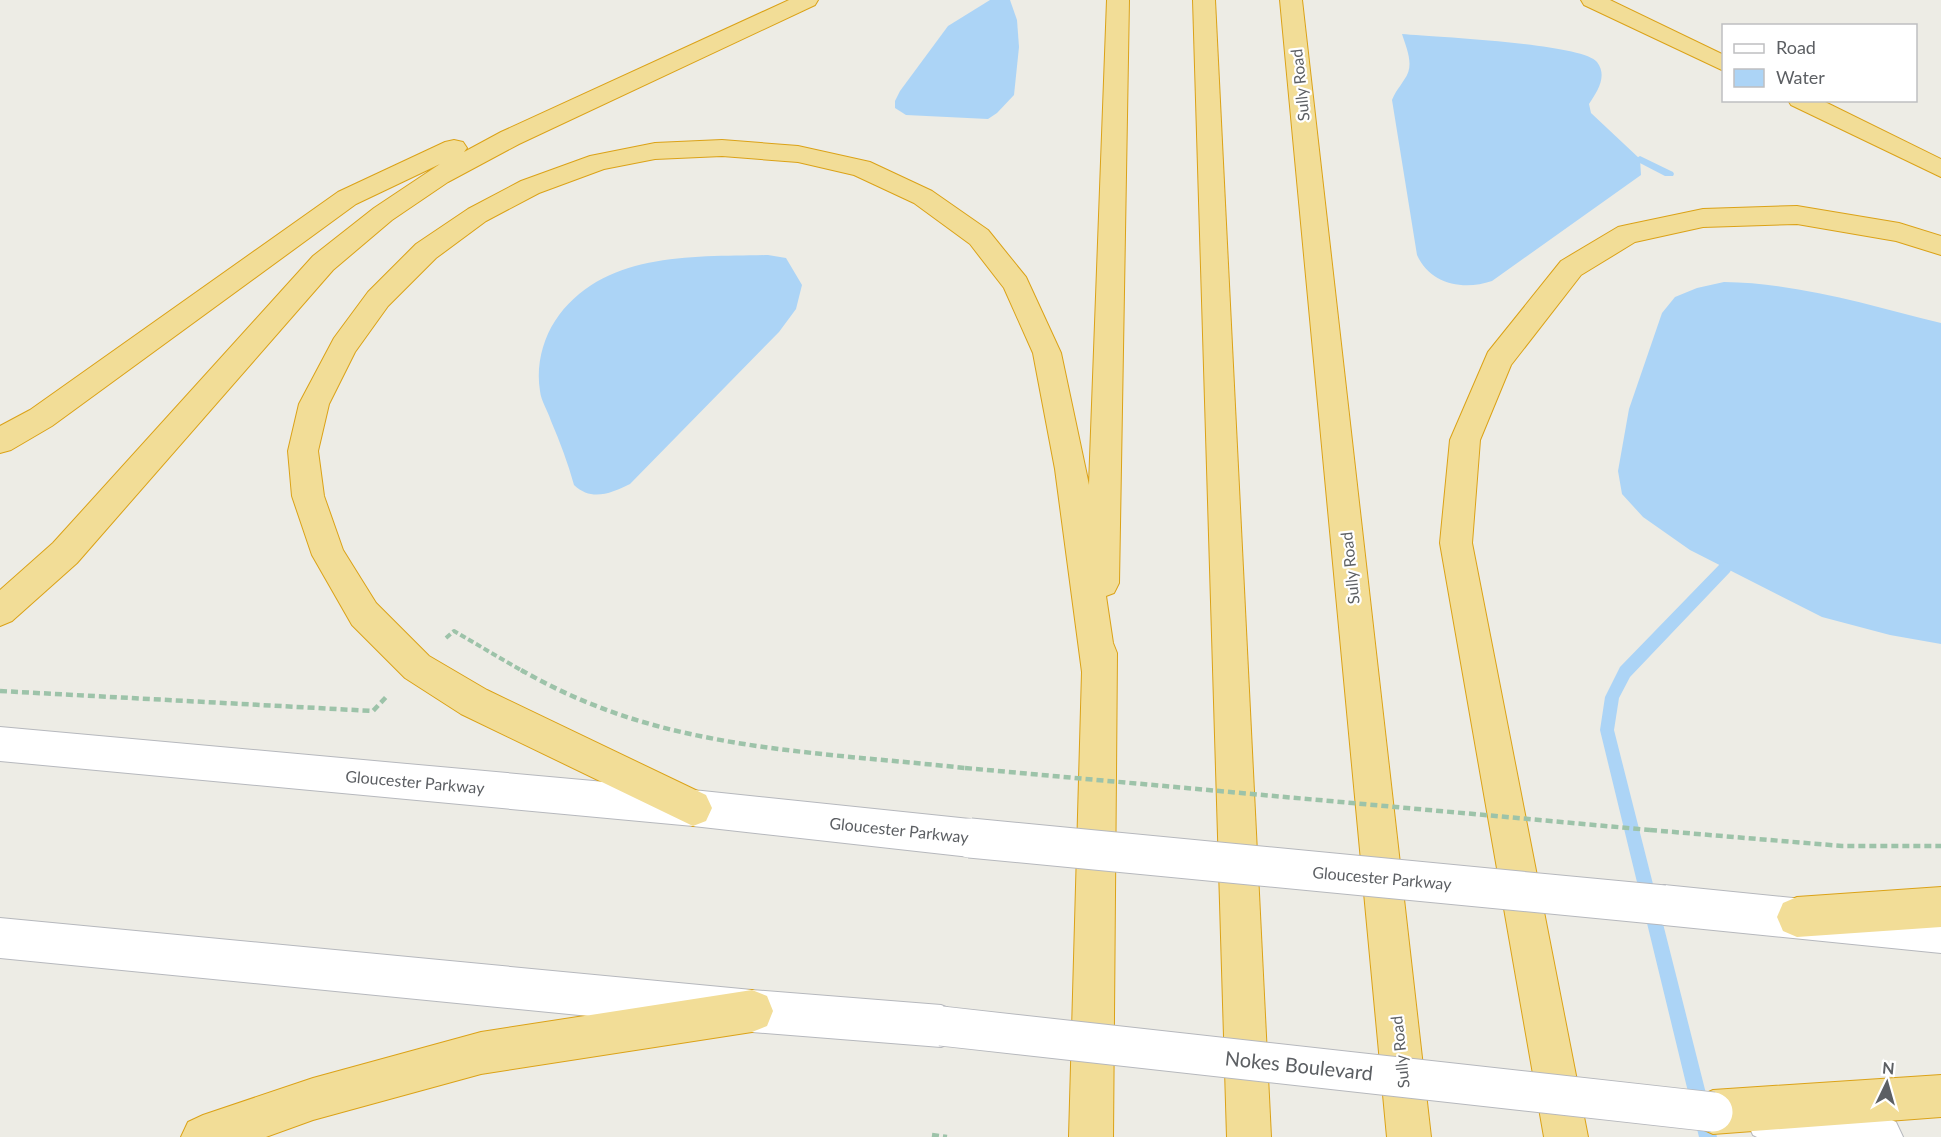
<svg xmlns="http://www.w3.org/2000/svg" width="1941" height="1137" font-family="Lato,sans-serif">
  <rect width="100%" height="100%" fill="#edece5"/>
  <g fill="#acd4f6">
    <path d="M990,0h20l7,20 2,27 -5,48 -17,18 -9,6 -82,-4 -11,-7v-7l5,-10 48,-65z"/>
    <path d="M1402,34c31,3 180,9 195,28 11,14 0,30 -8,42l2,9 49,46 1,16 -149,106c-29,10 -62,3 -75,-26l-25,-155c3,-8 7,-12 12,-20 11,-14 3,-30 -2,-46z"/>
    <path d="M768,255l18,3 16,27 -6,24 -17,23 -149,152c-19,9 -38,18 -56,1 -6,-22 -14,-43 -23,-64 -3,-10 -10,-20 -11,-30 -4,-24 2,-50 15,-70 47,-70 138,-64 213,-66z"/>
    <path d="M1724,282c74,1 145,23 217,41v321l-51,-9 -68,-18 -132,-67 -47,-33 -21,-23 -4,-23 11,-62 33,-96 13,-16 22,-9z"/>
  </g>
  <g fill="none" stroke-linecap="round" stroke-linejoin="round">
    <g fill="#acd4f6" fill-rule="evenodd">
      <path d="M1640,156l33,16 1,2 -1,2h-8l-29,-15 -1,-2z"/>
      <path d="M1725,562l5,2 2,4 -2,4 -100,105 -11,21 -5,32 103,407h-18l-99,-407 5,-33 15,-30 100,-103z"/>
    </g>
    <defs>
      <g id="secondary">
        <path d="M0,727l693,63 277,29 13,6 6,13 -6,13 -13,6 -277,-31 -693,-65z"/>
        <path d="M1664,885l277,28v40l-277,-28 -14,-6 -6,-14 6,-14z"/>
        <path d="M0,918l752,72 189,15 15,6 6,15 -6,15 -15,6 -189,-15 -752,-74z"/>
        <path d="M1768,1098l113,17 15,7 7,15h-146l-4,-2 -7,-15 7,-15z"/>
      </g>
      <g id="highway">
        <path d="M789,0h29l-3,5 -296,139 -71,38 -56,38 -59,50 -256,293 -65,58 -12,5v-36l53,-47 260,-287 61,-48 66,-44 -84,40 -304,222 -41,24 -11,3v-27l30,-16 308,-218 107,-50 9,-2 9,2 4,6 -3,4 37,-20z"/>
        <path d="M1107,0h22l-10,583 -5,10 -8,3 7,47 4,10 -4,484h-44l13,-465 -27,-203 -22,-116 -29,-65 -34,-44 -56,-41 -60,-28 -56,-13 -76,-6 -67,3 -51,10 -65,24 -53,28 -50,37 -48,48 -33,46 -26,52 -11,47 6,45 19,54 33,53 53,53 58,34 219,105 6,13 -6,13 -13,5 -232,-112 -56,-36 -53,-53 -40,-70 -20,-59 -4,-45 11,-47 35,-66 34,-46 48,-48 52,-35 53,-28 69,-25 65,-13 67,-3 76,6 72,16 62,29 56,39 38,47 35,76 28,132z"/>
        <path d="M1193,0h22l56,1137h-44z"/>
        <path d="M1280,0h22l129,1137h-44z"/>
        <path d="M1581,0h29l114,55v16l-140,-66z"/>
        <path d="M1788,100h33l120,59v18l-150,-72z"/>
        <path d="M1797,206l102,17 42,13v19l-45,-14 -99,-17 -94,3 -68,15 -54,33 -70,90 -31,75 -8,103 116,594h-44l-104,-594 10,-103 38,-88 73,-91 57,-34 9,-2 76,-16z"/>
        <path d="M1941,887v40l-144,10 -14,-6 -6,-14 6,-14 14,-6z"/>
        <path d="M752,990l15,6 6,15 -6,15 -15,6 -271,42 -168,46 -47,17h-85l7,-15 15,-7 110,-37 168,-46z"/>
        <path d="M1941,1075v42l-228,17 -15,-7 -7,-15 7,-15 15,-7z"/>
      </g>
    </defs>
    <use href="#secondary" stroke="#b6b8bd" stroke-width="2"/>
    <use href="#highway" stroke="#dba217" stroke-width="2"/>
    <path stroke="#9dc3a9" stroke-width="4" stroke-dasharray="6 3" stroke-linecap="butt" d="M446,638l8,-7 70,41"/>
    <g stroke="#9dc3a9" stroke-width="4.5" stroke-dasharray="7 4" stroke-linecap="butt">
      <path d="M521,670c25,14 51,27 78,37 112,44 248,48 366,61"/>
      <path d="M0,691l373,20 15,-16"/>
      <path d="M1650,830l192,16h99"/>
      <path d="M932,1135l15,2"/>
    </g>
    <use href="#secondary" fill="#fff" fill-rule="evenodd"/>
    <use href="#highway" fill="#f2dd97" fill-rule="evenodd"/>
    <defs>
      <g id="secondary-bridge">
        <path d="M970,838l694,67"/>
        <path d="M941,1026l772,86"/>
      </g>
    </defs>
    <use href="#secondary-bridge" stroke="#b6b8bd" stroke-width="41" stroke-linecap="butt"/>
    <path stroke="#9dc3a9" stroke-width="4.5" stroke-dasharray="7 4" stroke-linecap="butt" d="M965,768l685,62"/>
    <use href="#secondary-bridge" stroke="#fff" stroke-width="39"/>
  </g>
  <g text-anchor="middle" stroke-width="4.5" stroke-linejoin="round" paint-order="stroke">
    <g font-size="16" fill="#5c5f63" stroke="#fff">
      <text transform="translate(1300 85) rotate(-96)" y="6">Sully Road</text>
      <text transform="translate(1350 568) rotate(-96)" y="6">Sully Road</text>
      <text transform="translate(415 782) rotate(5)" y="6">Gloucester Parkway</text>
      <text transform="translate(899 830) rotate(6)" y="6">Gloucester Parkway</text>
      <text transform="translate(1382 878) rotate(5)" y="6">Gloucester Parkway</text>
      <text transform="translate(1400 1052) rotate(-96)" y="6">Sully Road</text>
    </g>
    <g font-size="20" fill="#5c5f63" stroke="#fff">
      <text transform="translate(1299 1066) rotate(6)" y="7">Nokes Boulevard</text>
    </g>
  </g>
  <rect x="1722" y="24" width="195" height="78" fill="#ffffff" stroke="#bebfc1" stroke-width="1.5"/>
  <rect x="1734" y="44" width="30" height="9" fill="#ffffff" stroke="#bebfc1" stroke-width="1.5"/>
  <text x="1776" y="54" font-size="18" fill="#5c5f63">Road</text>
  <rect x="1734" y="69" width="30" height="18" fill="#acd4f6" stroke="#bebfc1" stroke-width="1.5"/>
  <text x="1776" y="84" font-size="18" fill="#5c5f63">Water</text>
  <g transform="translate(1887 1083) rotate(5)" stroke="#ffffff" stroke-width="4.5" paint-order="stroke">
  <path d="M0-4.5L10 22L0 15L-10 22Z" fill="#5c5f63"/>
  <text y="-9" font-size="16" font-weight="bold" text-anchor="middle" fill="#5c5f63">N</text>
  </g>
</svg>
